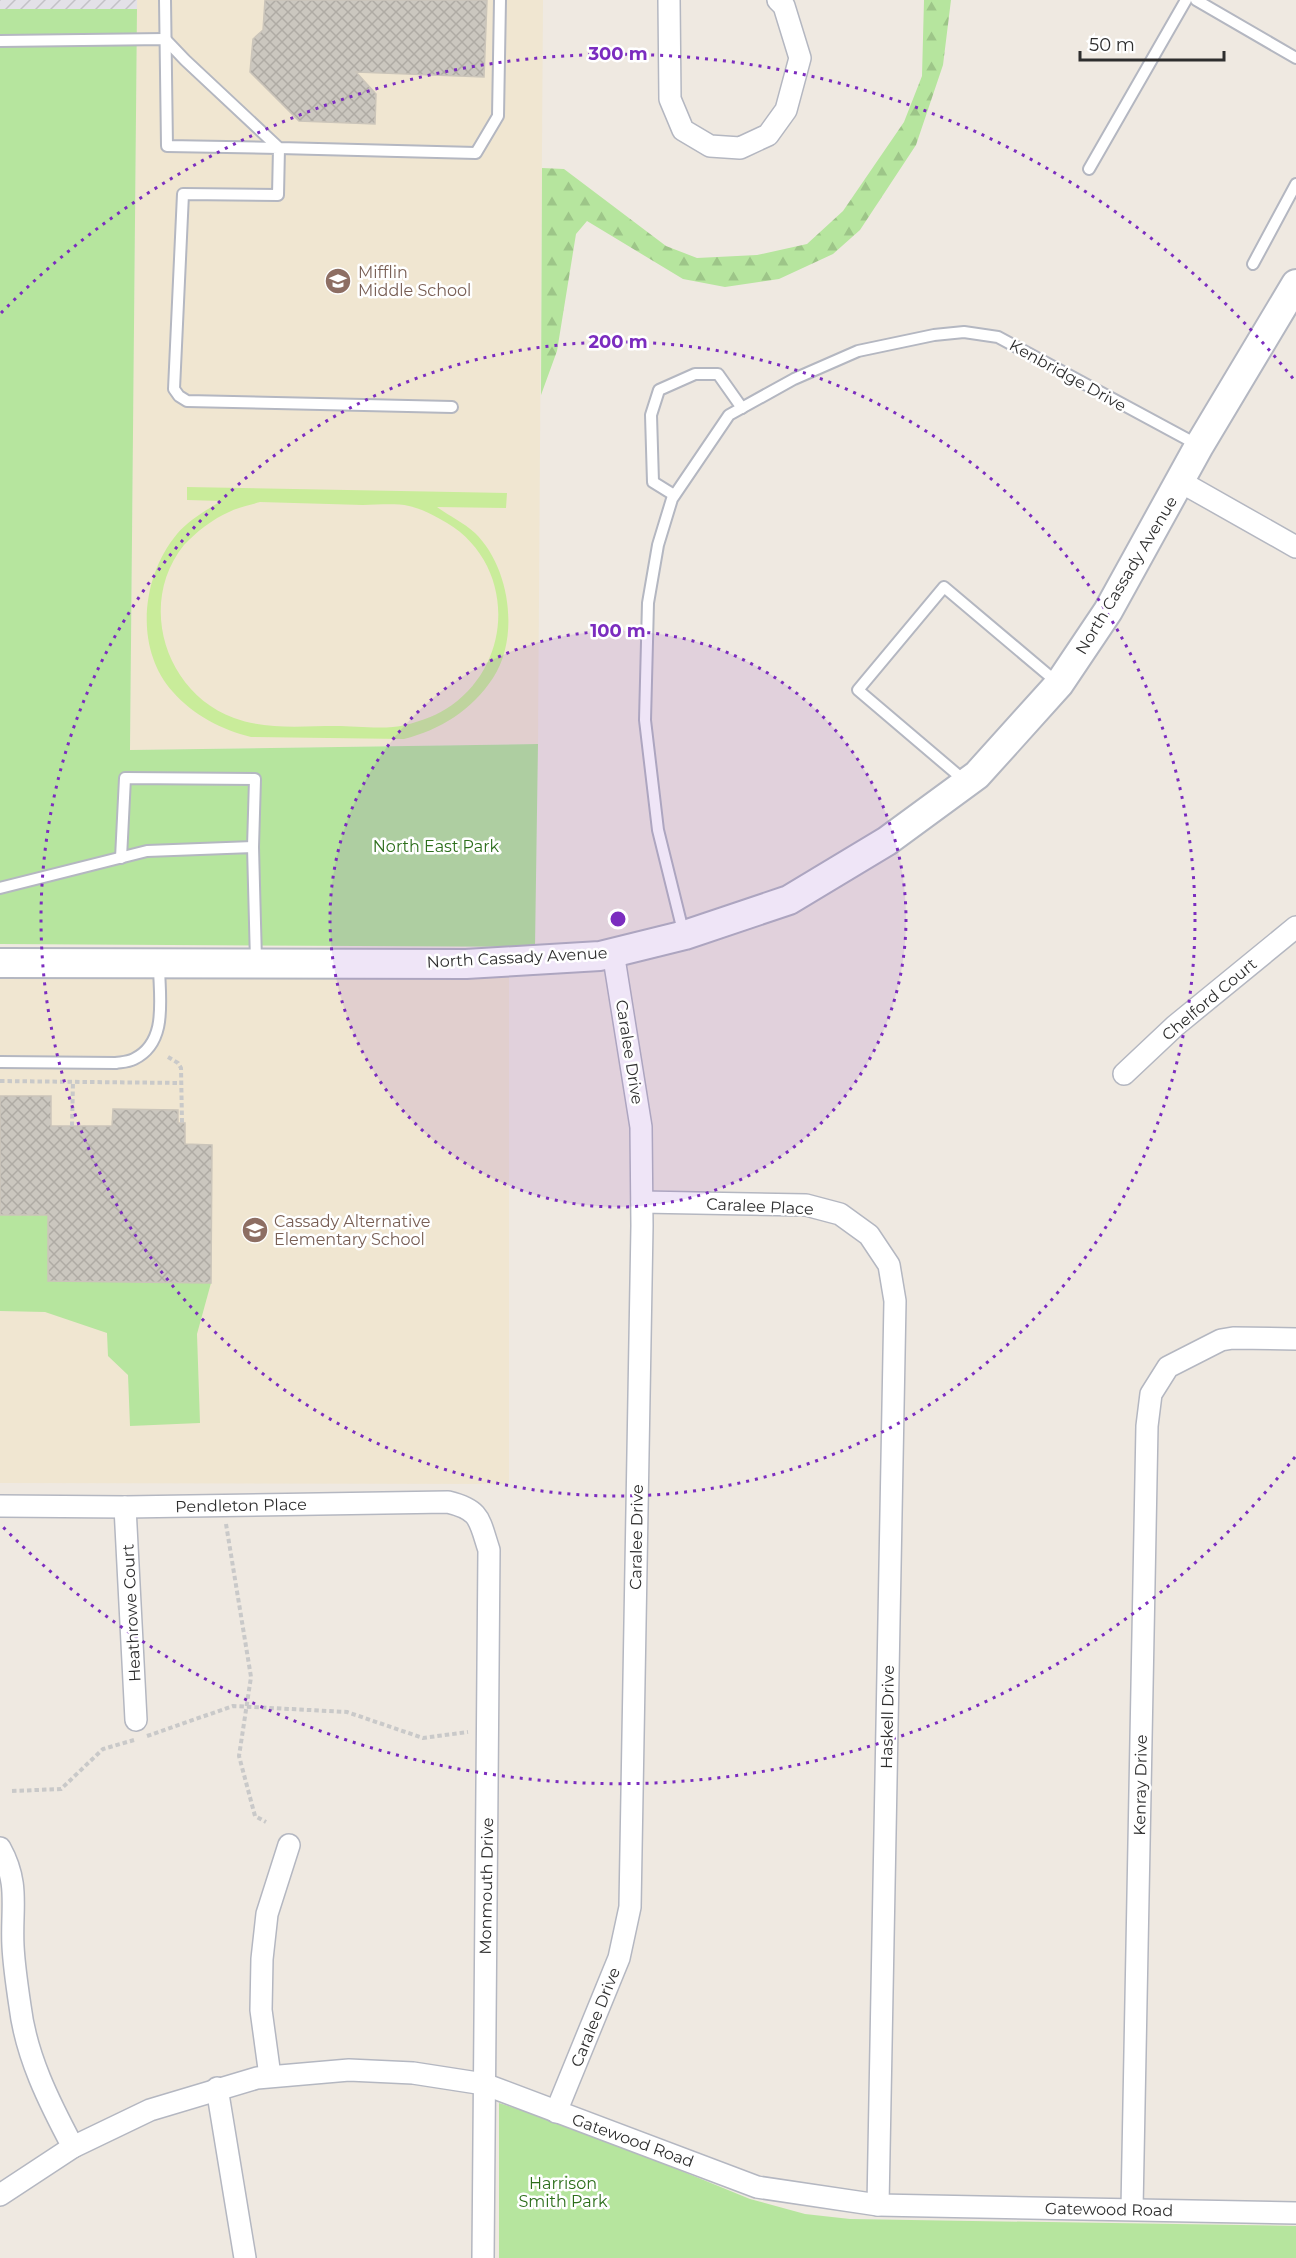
<svg xmlns="http://www.w3.org/2000/svg" width="1296" height="2258" font-family="Montserrat,sans-serif">
  <defs>
    <pattern id="industrial-furrows" width="10" height="10" patternUnits="userSpaceOnUse" patternTransform="scale(1.5)"><rect width="10" height="10" fill="#e3e1e8"/><path d="M-1 1l2-2M0 10L10 0M9 11l2-2" fill="none" stroke="#c3c1c7"/></pattern>
    <pattern id="forest-firs" width="22" height="20" patternUnits="userSpaceOnUse" patternTransform="scale(1.5)"><rect width="22" height="20" fill="#b6e59e"/><path d="M5 1l3.5 6h-7zM16 11l3.5 6h-7z" fill="#9dc588"/></pattern>
    <pattern id="building-cross-hatch" width="8" height="8" patternUnits="userSpaceOnUse" patternTransform="scale(1.5)"><rect width="8" height="8" fill="#cbc7bf"/><path d="M0 0l8 8M0 8l8-8" fill="none" stroke="#afaba4"/></pattern>
  </defs>
  <rect width="100%" height="100%" fill="#efe9e1"/>
  <rect fill="url(#industrial-furrows)" x="0" y="0" width="137" height="9"/>
  <g fill="#f0e6d1">
    <path d="M137,0h406l-5,744 -408,6z"/>
    <path d="M509,975v509l-509,-1v-506z"/>
  </g>
  <path fill="url(#forest-firs)" d="M924,0h27l-8,65 -27,80 -56,85 -27,24 -54,25 -54,8 -42,-8 -96,-58 -11,13 -19,117 -16,44 1,-227 22,1 102,77 31,12 60,-3 50,-11 36,-33 61,-89 18,-46z"/>
  <g fill="#b6e59e">
    <path d="M0,9h137l-7,741 408,-6 -3,203 -535,-3z"/>
    <path d="M0,1215h48v66l163,2 -14,51 3,89 -70,3 -2,-51 -20,-19 -1,-23 -62,-21 -45,-1z"/>
    <path d="M499,2103l80,26 171,70 55,15 45,5 446,7v32h-797z"/>
  </g>
  <path fill="#c9ec9a" fill-rule="evenodd" d="M187,487l320,6 -1,15 -69,-1c12,9 26,15 38,26 35,34 45,104 18,145 -21,32 -53,52 -89,61l-153,-2c-29,-7 -58,-22 -78,-45 -39,-43 -32,-115 4,-158 12,-14 28,-23 44,-33l-34,-1zM260,502c34,1 69,2 103,3 14,0 32,-2 46,1 10,2 22,8 31,13 73,37 78,138 12,186 -14,10 -30,16 -47,20 -19,5 -49,1 -69,1 -34,0 -70,4 -102,-8 -69,-25 -97,-115 -50,-173 11,-12 30,-27 45,-33 10,-5 21,-7 31,-10z"/>
  <g fill="url(#building-cross-hatch)" stroke="#cbc5ba" stroke-width="1.5">
    <path d="M265,0h222l-3,77 -128,-5 20,22 -1,30 -76,-3 -49,-49 3,-33 10,-9z"/>
    <path d="M0,1096h51v30h61l1,-17 65,1v13h7v21l27,1 -1,138 -163,-2v-66h-48z"/>
  </g>
  <g fill="none" stroke-linecap="round" stroke-linejoin="round">
    <defs>
      <g id="lane">
        <path d="M165,0l2,146 112,2 -1,47 -95,-1 -9,195 5,7 8,5 265,6"/>
        <path d="M1196,0l100,58"/>
        <path d="M0,41l165,-2 20,21 94,88 197,5 22,-37 2,-116"/>
        <path d="M1089,169l97,-169"/>
        <path d="M1253,264l43,-80"/>
        <path d="M674,495l-21,-13 -2,-67 8,-25 36,-16h23l24,34"/>
        <path d="M965,781l-107,-91 86,-103 115,97"/>
        <path d="M121,858l4,-80 130,1 -2,68"/>
        <path d="M0,888l147,-37 106,-4 3,114"/>
        <path d="M684,935l-26,-105 -13,-110 3,-117 10,-58 14,-46 57,-84 65,-36 64,-28 76,-16 30,-3 34,5 200,108"/>
        <path d="M0,1062l116,1c6,-1 12,-1 18,-4 35,-17 25,-62 25,-95"/>
      </g>
      <g id="street">
        <path d="M669,0l1,99 13,31 27,16 30,2 28,-13 18,-25 14,-52 -16,-52 -6,-6"/>
        <path d="M1181,482l115,65"/>
        <path d="M1124,1074l51,-48 121,-99"/>
        <path d="M642,1202l164,3 34,9 29,21 20,30 6,36 -17,904"/>
        <path d="M0,1506l125,1 323,-5c33,8 31,18 41,48l-6,708"/>
        <path d="M125,1507l11,213"/>
        <path d="M0,1848c20,36 11,60 13,98 1,20 4,40 7,60 6,50 29,96 53,141"/>
        <path d="M270,2076l-9,-66 1,-51 5,-45 22,-69"/>
        <path d="M217,2088l28,170"/>
        <path d="M556,2112l63,-154 11,-51 12,-681 -1,-99 -28,-175"/>
        <path d="M0,2195l73,-48 77,-37 107,-32 92,-8 64,3 71,11 273,103 121,18 418,8"/>
        <path d="M1132,2209l15,-783 4,-32 17,-27 53,-27 12,-2 63,1"/>
      </g>
      <path id="secondary" d="M0,963l466,1 134,-8 85,-21 104,-35 98,-59 90,-66 82,-91 49,-73 91,-165 97,-162"/>
    </defs>
    <use href="#lane" stroke="#b4b7c1" stroke-width="14"/>
    <use href="#street" stroke="#b4b7c1" stroke-width="24"/>
    <use href="#secondary" stroke="#b4b7c1" stroke-width="32"/>
    <g stroke="#c9c9c9" stroke-width="4" stroke-dasharray="4.5 3" stroke-linecap="butt">
      <path d="M168,1057l10,6 3,5 1,55"/>
      <path d="M0,1081l181,2"/>
      <path d="M72,1126l1,-44"/>
      <path d="M226,1524l25,153 -12,79 16,60 11,6"/>
      <path d="M147,1736l86,-30 114,6 76,26 45,-6"/>
      <path d="M12,1791l49,-2 42,-40 31,-9"/>
    </g>
    <use href="#lane" stroke="#fff" stroke-width="10"/>
    <use href="#street" stroke="#fff" stroke-width="21"/>
    <use href="#secondary" stroke="#fff" stroke-width="28"/>
  </g>
  <circle cx="618" cy="919" r="288" fill="#7b2cbf" fill-opacity=".12"/>
  <g fill="none" stroke="#7b2cbf" stroke-width="3" stroke-dasharray="3 6">
    <circle cx="618" cy="919" r="288"/>
    <circle cx="618" cy="919" r="577"/>
    <path d="M1295 1457A865 865 0 0 1 1 1525M1 313A865 865 0 0 1 1295 381"/>
  </g>
  <defs>
    <symbol id="school-disc" viewBox="-11 -11 22 22"><circle r="9.5" fill="#8d6e63" stroke="#fff"/><path d="M0-5L7-2L0 1L-7-2ZM-4 1L0 2.5L4 1V4Q0 6-4 4Z" fill="#fff"/></symbol>
  </defs>
  <g fill-rule="evenodd">
    <use href="#school-disc" x="323" y="266" width="30" height="30"/>
    <use href="#school-disc" x="240" y="1215" width="30" height="30"/>
  </g>
  <g text-anchor="middle" stroke-width="5" stroke-linejoin="round" paint-order="stroke">
    <g font-size="16" fill="#785e54" stroke="#fff" text-anchor="start">
      <text x="358" y="278">Mifflin<tspan x="358" dy="18">Middle School</tspan></text>
      <text x="274" y="1227">Cassady Alternative<tspan x="274" dy="18">Elementary School</tspan></text>
    </g>
    <g font-size="16" fill="#2e2e2e" stroke="#fff">
      <text transform="translate(1068 375) rotate(29)" y="6">Kenbridge Drive</text>
      <text transform="translate(1126 575) rotate(-59)" y="6">North Cassady Avenue</text>
      <text transform="translate(517 957) rotate(-3)" y="6">North Cassady Avenue</text>
      <text transform="translate(1209 999) rotate(-40)" y="6">Chelford Court</text>
      <text transform="translate(630 1052) rotate(81)" y="6">Caralee Drive</text>
      <text transform="translate(760 1206) rotate(3)" y="6">Caralee Place</text>
      <text transform="translate(241 1505) rotate(-1)" y="6">Pendleton Place</text>
      <text transform="translate(636 1537) rotate(-89)" y="6">Caralee Drive</text>
      <text transform="translate(131 1613) rotate(-93)" y="6">Heathrowe Court</text>
      <text transform="translate(887 1717) rotate(-89)" y="6">Haskell Drive</text>
      <text transform="translate(1140 1785) rotate(-89)" y="6">Kenray Drive</text>
      <text transform="translate(486 1886) rotate(-89)" y="6">Monmouth Drive</text>
      <text transform="translate(595 2017) rotate(-68)" y="6">Caralee Drive</text>
      <text transform="translate(633 2140) rotate(20)" y="6">Gatewood Road</text>
      <text transform="translate(1109 2209) rotate(1)" y="6">Gatewood Road</text>
    </g>
    <g font-size="16" fill="#2c6e1b" stroke="#fff">
      <text x="436" y="852">North East Park</text>
      <text x="563" y="2189">Harrison<tspan x="563" dy="18">Smith Park</tspan></text>
    </g>
  </g>
  <circle cx="618" cy="919" r="9" fill="#7b2cbf" stroke="#fff" stroke-width="3"/>
  <g font-size="18" text-anchor="middle" font-weight="bold" fill="#7b2cbf" stroke="#fff" stroke-width="5" stroke-linejoin="round" paint-order="stroke">
    <text x="618" y="60">300 m</text>
    <text x="618" y="348">200 m</text>
    <text x="618" y="637">100 m</text>
  </g>
  <path d="M1080 51v9h144v-9" fill="none" stroke="#2e2e2e" stroke-width="3"/>
  <text x="1089" y="51" font-size="18" fill="#2e2e2e" stroke="#ffffff" stroke-width="4.5" paint-order="stroke">50 m</text>
</svg>
